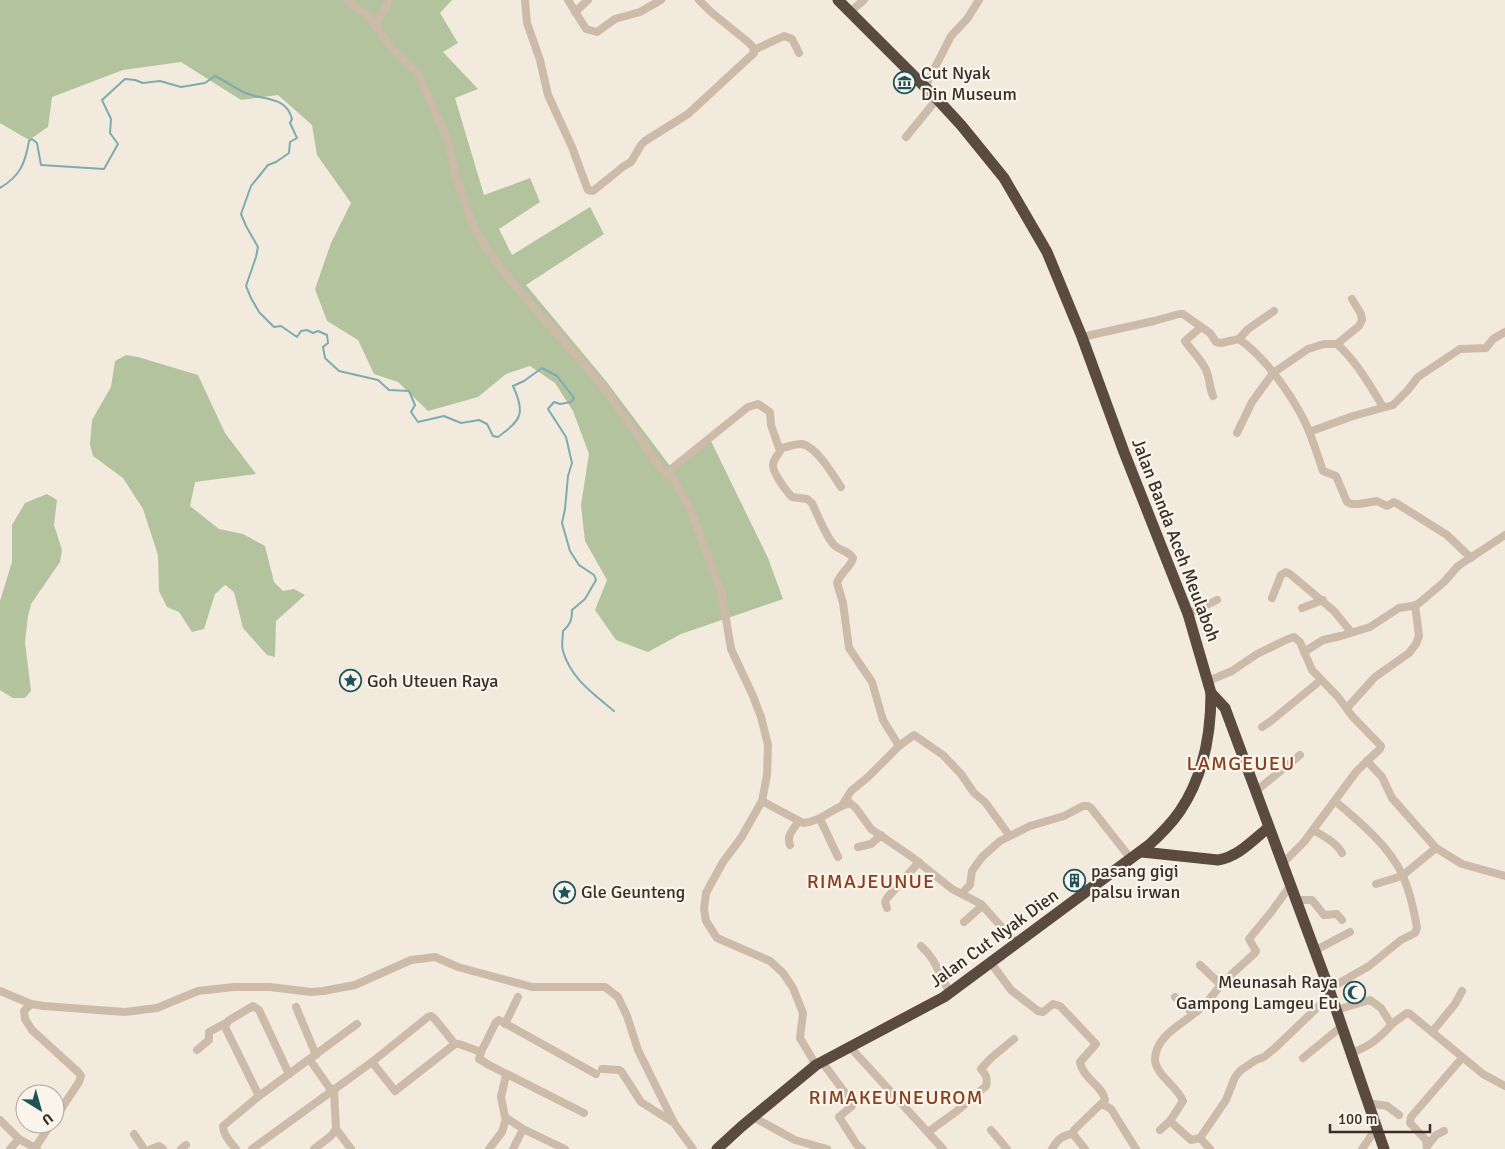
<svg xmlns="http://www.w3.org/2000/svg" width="1505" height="1149" font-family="Signika,sans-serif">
  <rect width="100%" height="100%" fill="#f3eade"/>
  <g fill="#b3c39d">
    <path d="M0,0h452l-12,13 18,30 -15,9 35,37 -23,9 29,97 46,-17 10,24 -41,27 13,26 78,-48 14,27 -78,51 80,96 64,85 38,-31 60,123 15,41 -102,35 -33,18 -32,-12 -21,-30 12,-30 -22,-39 -4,-36 8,-51 -16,-43 -18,-28 -25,-17 -24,8 -28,23 -50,14 -30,-29 -24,-8 -16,-34 -31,-19 -12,-32 16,-46 20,-40 -34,-48 -5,-30 -34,-30 -37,5 -60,-38 -58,8 -71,27 -4,30 -19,13 -29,-17z"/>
    <path d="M126,355l12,2 60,18 27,58 31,41 -61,8 -5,24 29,23 24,5 22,12 9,36 9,9 11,-2 11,6 -29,26 -1,36 -8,-2 -24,-27 -9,-36 -9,-7 -10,9 -11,35 -12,3 -13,-20 -12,-5 -8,-16 -1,-36 -15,-46 -20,-31 -30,-22 -3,-11 2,-25 19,-33 4,-26z"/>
    <path d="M47,494l10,6 -3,25 8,25 -2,12 -29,42 -3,12 -3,26 6,49 -6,7h-12l-13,-8v-89l12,-39v-37l13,-22z"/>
  </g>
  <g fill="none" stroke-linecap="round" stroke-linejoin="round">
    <path stroke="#7cabb1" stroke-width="2" d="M0,188c20,-12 25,-24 29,-47l3,-2 5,4 4,22 63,4 14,-25 -8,-11 1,-14 -9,-19 23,-21 10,1 8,3 17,-2 21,6 24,-4 10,-7c10,5 19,11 28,16 19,9 43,3 49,27l-2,4 7,15 -7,4 -1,11 -13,9 -8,3 -17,21 -10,28 5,12 12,21 -2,10 -10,29 5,12 8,14 15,15 7,-1 16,11 4,-6 6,-1 6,3 5,-2 9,4 1,8 -5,4 2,11 14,13 39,9 11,10 20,1 6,14 -4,7 7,10 26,-6 17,7 18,-3 8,4 6,12 5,1c23,-17 28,-23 15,-51l11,-5 18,-13 15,8 17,22 -3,4 -11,2 -6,-2 -6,7 18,28 6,26 -4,13 -3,33 -3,14 8,28 9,14 15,10 2,5 -11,19 -13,11c0,10 -2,15 -9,21 0,7 -2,14 0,20 8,28 31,43 51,60"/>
    <g stroke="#ccbba9" stroke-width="8">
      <path d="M347,0l22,17 24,32 25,25 29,64 10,42 18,50 12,19 29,38 86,98 63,89 9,5 18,34 30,82 9,54 22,47 8,21 7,28 -1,30 -5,26 -21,37 -18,24 -17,31 -2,16 2,12 11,17 53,23 13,12 10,15 10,25 -3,25 16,27"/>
      <path d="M525,0l2,23 13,37 8,35 24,52 14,38 2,5 5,1 31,-25 7,-4 10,-17 4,-4 43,-27 66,-61 -1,-6 -5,-5 -37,-30 -12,-12"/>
      <path d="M568,0l18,29 11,3 18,-13 25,-7 21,-12"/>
      <path d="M575,12l13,-12"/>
      <path d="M850,12l14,-12"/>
      <path d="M375,24l11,-17 2,-7"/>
      <path d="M754,50l30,-14 8,3 7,14"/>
      <path d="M925,87l26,-51 16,-17 12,-19"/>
      <path d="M906,137l31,-38"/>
      <path d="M1200,328l-15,13c6,9 15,17 20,27 5,9 4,19 8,28"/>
      <path d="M1082,337l72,-16 25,-7h4l27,19 6,9 5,1 18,-4c26,18 51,54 65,81 8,16 13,34 19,51l13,5 11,26 5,2h7l18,-3 10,5 7,-4 2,1 51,32 24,23"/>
      <path d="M1239,339l9,-10 26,-18"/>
      <path d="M1337,344l22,-18 3,-6 -1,-6 -9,-15"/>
      <path d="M1309,432l44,-16 40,-11 14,-14 11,-14 42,-28 26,-1 7,-9 12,-7"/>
      <path d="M1237,433l15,-31 21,-29 35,-24 16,-5h13c19,17 33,41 46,63"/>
      <path d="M780,448c7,0 15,-5 22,-4 15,3 31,31 39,43"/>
      <path d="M665,474l83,-67 10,-3 12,8 1,13 9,26c-2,4 -7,9 -7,14 -1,7 14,27 19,32l15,2 5,4c6,13 12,29 21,41 6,7 15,6 20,14 -2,9 -13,15 -16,25l6,20 6,45 23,34 11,38 16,26"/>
      <path d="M1272,598l9,-23 5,-3 4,2 44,37 17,21"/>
      <path d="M1302,608l21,-8"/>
      <path d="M1188,614l29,-14"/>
      <path d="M1304,652l19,-12 18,-4 29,-9 29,-19 13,-2 6,-2 26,-22 14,-16 47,-31"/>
      <path d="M1208,681l24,-10 25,-17 31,-15 6,-2 6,5 12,28 26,27 14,19 29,30 -1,3 -13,12"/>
      <path d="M1347,708l28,-31 34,-24 7,-9 3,-8 -4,-31"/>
      <path d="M1262,727l9,-6 50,-41"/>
      <path d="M1256,791l44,-36"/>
      <path d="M762,801l41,22c18,-1 30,-16 47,-20l6,5 15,21 41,28 40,32 29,15 36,40"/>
      <path d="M843,804l8,-13 17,-14 31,-31 15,-11 29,20 18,19 13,19 11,9 24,33"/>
      <path d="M820,819l18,38"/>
      <path d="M1313,830c10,6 23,12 29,23"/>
      <path d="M790,845c-4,-9 3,-15 8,-23"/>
      <path d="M858,847l13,-3 10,-9"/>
      <path d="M1282,864l22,-22 52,-70 11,-11 15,16 10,21 44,50 26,16 43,12"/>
      <path d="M1376,884l26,-8 34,-28"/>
      <path d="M962,893l8,-8 2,-14 10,-14 18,-16 30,-15 34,-10 19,-10h5l3,2 40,51"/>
      <path d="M1296,900h16l12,15 13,-1 5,6"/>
      <path d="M887,908l-2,-6 2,-4 32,-36"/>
      <path d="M964,922l18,-16"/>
      <path d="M921,946c16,14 18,30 29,46"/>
      <path d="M1314,951l36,-19"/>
      <path d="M991,963l20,27 27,21 5,1 10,-8 7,2 36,38 -16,18c3,17 24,25 25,38l-31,30 -1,4 12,15"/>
      <path d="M1200,965l21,20"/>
      <path d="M1329,989l40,-23 32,-26 14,-7 2,-5c-3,-18 -7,-36 -14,-52 -14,-30 -43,-54 -68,-75"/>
      <path d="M0,991l31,13 13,2 81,6 32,-4 41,-17 36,-4h36l41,5 12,-1 32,-6 56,-25 24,-3 23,10 74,20h73l13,10 9,19 11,34 36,73 19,26"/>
      <path d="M1175,997l18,16"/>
      <path d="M31,1004l-7,7 1,8 7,11 46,42 3,4 -2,6 -24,36"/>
      <path d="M296,1007l20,48"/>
      <path d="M1336,1010l34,-10 11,8 10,16 2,-1 14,-10 3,1 73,60 22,12"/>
      <path d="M505,1024l13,-27"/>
      <path d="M1432,1032l23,-28 7,-13"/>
      <path d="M850,1047l93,102"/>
      <path d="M197,1050l12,-10v-8l17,-9"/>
      <path d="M481,1052l-2,7 10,6 95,48"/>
      <path d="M1351,1053c18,-6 29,-15 42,-30"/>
      <path d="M1303,1058l39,-32"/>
      <path d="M310,1060l21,30"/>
      <path d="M372,1062l23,29 60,-47h4l22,8 15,-30 3,-2 97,54"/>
      <path d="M822,1062l30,40v4l-13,11 18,28 5,4"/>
      <path d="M602,1069l17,1 2,1 20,31 33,21"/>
      <path d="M506,1075l-5,22 4,20 18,12 42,20"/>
      <path d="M259,1096l-34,-69 3,-6 25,-15 6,4 30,64"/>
      <path d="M1367,1103l20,3 12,9"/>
      <path d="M1102,1104l9,5 25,40"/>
      <path d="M753,1117l42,23 32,9"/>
      <path d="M0,1120l19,19 18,10"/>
      <path d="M1170,1121l21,19 9,-2"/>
      <path d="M336,1129l15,20"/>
      <path d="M991,1130l16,19"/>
      <path d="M1160,1130l10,-9 13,-20c-5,-14 -27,-26 -28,-41 0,-27 35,-39 50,-56 6,-6 10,-12 15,-18 10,-11 23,-22 34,-32l2,-3 -7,-12 23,-28 18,-25"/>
      <path d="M928,1132l29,-21 29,-25c2,-8 0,-11 -5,-17l10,-11 23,-19"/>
      <path d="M134,1134l10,15"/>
      <path d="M1428,1145l8,-10 8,-4"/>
      <path d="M35,1148l16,-24"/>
      <path d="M10,1149l9,-10"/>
      <path d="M151,1149l8,-3 4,3"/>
      <path d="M181,1149l5,-4"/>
      <path d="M236,1149c-5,-6 -13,-14 -13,-23l36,-30 98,-72"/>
      <path d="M252,1149l120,-87 56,-45 3,-1 3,2 21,26"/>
      <path d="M314,1149l17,-13 5,-7 -2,-40"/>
      <path d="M489,1149l13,-17 4,-13"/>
      <path d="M513,1149l10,-20"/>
      <path d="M1052,1149c5,-9 11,-15 21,-15"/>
      <path d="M1210,1149l-10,-11 26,-38 9,-23 6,-7 15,-10 8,-3 11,-9 48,-46 8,-5"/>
      <path d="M1362,1149l9,-13 5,-5"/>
      <path d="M1427,1149l-1,-9 -16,-17 1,-6 51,-59"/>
    </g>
    <g stroke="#5a4a40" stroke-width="11">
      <path d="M838,0l99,99 24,26 43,53 43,74 35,85 42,115 64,162 23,79 14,15 104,281 55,160"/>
      <path d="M1142,852l76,8c20,-3 35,-20 50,-32"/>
      <path d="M717,1149l24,-22 75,-62 128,-68 205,-152c11,-10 22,-21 31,-34 23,-34 31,-78 31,-118"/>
    </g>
  </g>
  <defs>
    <symbol id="museum-ring" viewBox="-11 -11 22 22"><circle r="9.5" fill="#faf4ea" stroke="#1e535b" stroke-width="1.5"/><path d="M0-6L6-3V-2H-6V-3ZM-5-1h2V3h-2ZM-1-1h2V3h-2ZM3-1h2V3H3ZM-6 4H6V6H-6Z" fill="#1e535b"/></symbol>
    <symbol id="sight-ring" viewBox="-11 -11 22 22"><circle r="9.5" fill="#faf4ea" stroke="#1e535b" stroke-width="1.5"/><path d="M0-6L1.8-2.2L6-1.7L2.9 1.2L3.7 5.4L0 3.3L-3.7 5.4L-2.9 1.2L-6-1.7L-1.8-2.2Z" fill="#1e535b"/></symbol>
    <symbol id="building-ring" viewBox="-11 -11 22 22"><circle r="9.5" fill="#faf4ea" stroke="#1e535b" stroke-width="1.5"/><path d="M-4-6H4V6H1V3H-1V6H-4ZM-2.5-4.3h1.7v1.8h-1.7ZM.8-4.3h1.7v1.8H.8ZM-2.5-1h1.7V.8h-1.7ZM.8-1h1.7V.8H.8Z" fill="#1e535b"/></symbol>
    <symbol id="mosque-ring" viewBox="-11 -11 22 22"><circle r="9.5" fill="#faf4ea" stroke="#1e535b" stroke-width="1.5"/><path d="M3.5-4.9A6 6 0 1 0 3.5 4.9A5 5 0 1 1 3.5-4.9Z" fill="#1e535b"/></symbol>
  </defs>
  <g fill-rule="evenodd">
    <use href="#museum-ring" x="892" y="70" width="25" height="25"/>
    <use href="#sight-ring" x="338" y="668" width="25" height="25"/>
    <use href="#building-ring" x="1062" y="868" width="25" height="25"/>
    <use href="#sight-ring" x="552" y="880" width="25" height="25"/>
    <use href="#mosque-ring" x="1342" y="980" width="25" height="25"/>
  </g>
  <g text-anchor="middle" stroke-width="4.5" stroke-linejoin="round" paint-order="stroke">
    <g font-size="18" fill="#392f29" stroke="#faf4ea" text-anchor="start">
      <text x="921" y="79">Cut Nyak<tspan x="921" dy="21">Din Museum</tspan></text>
      <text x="367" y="687">Goh Uteuen Raya</text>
      <text x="1091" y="877">pasang gigi<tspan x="1091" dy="21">palsu irwan</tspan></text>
      <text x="581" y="898">Gle Geunteng</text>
      <text x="1338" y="988" text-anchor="end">Meunasah Raya<tspan x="1338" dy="21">Gampong Lamgeu Eu</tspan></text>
    </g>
    <g font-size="18" fill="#392f29" stroke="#faf4ea">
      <text transform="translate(1176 540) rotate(69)" y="6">Jalan Banda Aceh Meulaboh</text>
      <text transform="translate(994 938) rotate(-36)" y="6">Jalan Cut Nyak Dien</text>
    </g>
    <g font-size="20" letter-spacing="1" fill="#894021" stroke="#faf4ea">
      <text x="1241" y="770">LAMGEUEU</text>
      <text x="871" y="888">RIMAJEUNUE</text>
      <text x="896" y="1104">RIMAKEUNEUROM</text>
    </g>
  </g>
  <g transform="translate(40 1109) rotate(143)"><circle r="24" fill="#faf4ea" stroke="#ada59d"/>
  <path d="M0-4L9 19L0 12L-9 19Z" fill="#1e535b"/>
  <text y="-8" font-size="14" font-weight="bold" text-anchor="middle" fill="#392f29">U</text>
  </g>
  <path d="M1330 1124v8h100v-8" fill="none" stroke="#392f29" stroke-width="2.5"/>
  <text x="1338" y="1124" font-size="15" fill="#392f29" stroke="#faf4ea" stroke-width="4" paint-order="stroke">100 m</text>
</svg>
